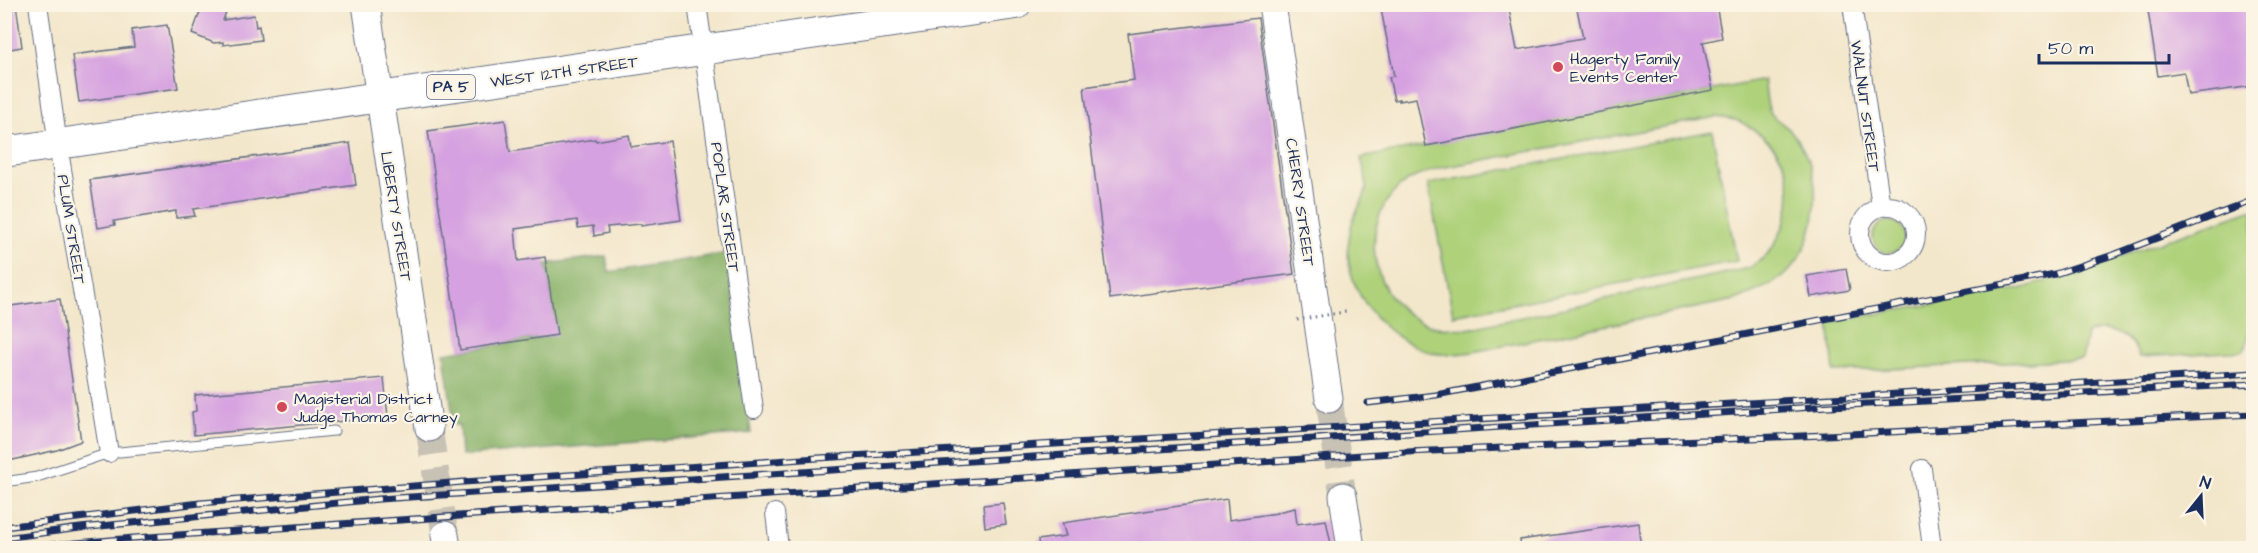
<svg xmlns="http://www.w3.org/2000/svg" width="2258" height="553" font-family="'Architects Daughter',sans-serif">
  <rect width="100%" height="100%" fill="#fcf5e5"/>
  <filter id="ink" filterUnits="userSpaceOnUse"><feTurbulence type="fractalNoise" baseFrequency=".0167" numOctaves="2"/><feDisplacementMap in="SourceGraphic" scale="12" xChannelSelector="R" yChannelSelector="G"/><feConvolveMatrix kernelMatrix="1 2 1 2 8 2 1 2 1" color-interpolation-filters="sRGB"/></filter>
  <filter id="wash" filterUnits="userSpaceOnUse"><feTurbulence type="fractalNoise" baseFrequency=".008" numOctaves="4" result="noise"/><feDisplacementMap in="SourceGraphic" scale="24" xChannelSelector="R" yChannelSelector="G"/><feGaussianBlur stdDeviation="1.35" result="paint"/><feColorMatrix in="noise" values="0 0 0 0 0 0 0 0 0 0 0 0 0 0 0 0 0 1.4 0 .05"/><feComposite in="paint" operator="in"/></filter>
  <g filter="url(#wash)">
    <rect width="100%" height="100%" fill="#f3e7cb"/>
    <g fill="#aed17a" stroke="#64806c" stroke-width="1.5" fill-rule="evenodd">
      <path d="M1764,80c2,9 2,24 6,32 4,7 15,13 21,19 5,6 11,16 15,24 17,34 10,85 -15,114 -15,16 -37,23 -56,31l-262,52c-15,2 -31,5 -46,-1 -43,-15 -80,-56 -79,-104 1,-8 2,-19 5,-27 3,-10 11,-20 13,-30 2,-9 -3,-23 -5,-32zM1716,117c7,1 15,2 22,4 6,2 11,6 16,9 45,28 44,81 16,121 -5,7 -14,12 -21,17l-282,61c-15,-1 -31,0 -45,-7 -51,-22 -65,-97 -23,-135 11,-10 27,-14 41,-19z"/>
      <path d="M1712,131l25,130 -284,54 -25,-131z"/>
      <path d="M2253,209v125h-4l-5,17 -105,6c-2,-4 -4,-11 -7,-14 -11,-12 -32,-17 -45,-9l-5,25 -248,13 -5,-50 191,-33 65,-20z"/>
      <circle cx="1889" cy="237" r="16"/>
    </g>
    <path fill="#8ab36a" stroke="#527164" stroke-width="1.5" d="M728,253l23,180 -290,23 -2,-31h-5l-10,-72 112,-18 -10,-71 60,-8 3,16z"/>
    <g id="blocks">
      <g fill="#d5a1e0">
        <path d="M4,4h12l6,43 -18,3z"/>
        <path d="M203,4h26l-6,16 31,-5 2,12 3,-1 2,14 -38,5v-3l-9,1 -22,-9z"/>
        <path d="M1380,4h128l9,46 66,-12 -7,-34h140l6,34 -19,4 10,48 -287,56 -10,-48 -17,3v-2l-5,1 -5,-23 5,-1z"/>
        <path d="M2147,4h106v82l-65,9 -4,-23 -26,4z"/>
        <path d="M1258,18l36,256 -184,25 -26,-212 50,-7 -6,-46z"/>
        <path d="M167,25l11,63 -99,14 -7,-47 62,-8 -2,-17z"/>
        <path d="M505,120l5,32 85,-13 1,2 33,-6 2,12 39,-6 11,79 -40,6v-2l-34,3 1,6 -14,3 -1,-10 -15,2 -1,-8 -62,9 3,32 27,-4 12,78 -97,15 -32,-219z"/>
        <path d="M350,143l6,42 -163,24 2,7 -19,2v-7l-62,10 1,4 -17,3 -8,-48z"/>
        <path d="M1846,269l4,21 -39,7 -4,-21z"/>
        <path d="M60,299l21,142 -24,9 -53,12v-155z"/>
        <path d="M384,378l4,39 -194,18 -2,-23 4,-1 -1,-16z"/>
        <path d="M1227,499l2,21 48,-7v-1l18,-4 2,16 29,-4 6,29h-293l-1,-9 28,-4 -4,-13z"/>
        <path d="M1003,503l3,21 -21,3 -2,-22z"/>
        <path d="M1638,523l3,26h-120l-1,-9z"/>
      </g>
    </g>
  </g>
  <g filter="url(#ink)">
    <use href="#blocks" fill-opacity="0" stroke="#676f84" stroke-width="1.5"/>
    <g fill="none" stroke-linecap="round" stroke-linejoin="round">
      <g stroke="#c8c2b5" stroke-width="27" stroke-dasharray="27 14" stroke-linecap="butt">
        <path d="M1329,399l14,97"/>
        <path d="M429,428l16,107"/>
      </g>
      <defs>
        <path id="lane" d="M4,482l33,-5 72,-24 225,-22"/>
        <g id="street">
          <path d="M38,4l20,141 51,308"/>
          <path d="M697,4l57,405"/>
          <path d="M1852,4l29,203"/>
          <circle cx="1888" cy="234" r="28"/>
          <path d="M1922,469l10,79"/>
          <path d="M775,513l4,35"/>
        </g>
        <g id="secondary">
          <path d="M366,4l63,424"/>
          <path d="M1272,4l57,395"/>
          <path d="M1343,496l8,52"/>
          <path d="M445,535l2,13"/>
        </g>
        <path id="primary" d="M4,152l1012,-148"/>
      </defs>
      <use href="#lane" stroke="#676f84" stroke-width="11"/>
      <use href="#street" stroke="#676f84" stroke-width="20"/>
      <use href="#secondary" stroke="#676f84" stroke-width="29"/>
      <use href="#primary" stroke="#676f84" stroke-width="32"/>
      <path stroke="#676f84" stroke-width="3" stroke-dasharray="1.5 4.5" stroke-linecap="butt" d="M1344,312h6"/>
      <use href="#lane" stroke="#fff" stroke-width="9"/>
      <use href="#street" stroke="#fff" stroke-width="18"/>
      <use href="#secondary" stroke="#fff" stroke-width="27"/>
      <use href="#primary" stroke="#fff" stroke-width="30"/>
      <defs>
        <g id="rail">
          <path d="M1368,403l68,-8 619,-121 61,-20 138,-54"/>
          <path d="M4,527l196,-24 264,-21 354,-24 1436,-85"/>
          <path d="M4,538l76,-10 299,-29 1451,-93 424,-22"/>
          <path d="M19,548l115,-10 1273,-86 442,-18 405,-20"/>
        </g>
      </defs>
      <use href="#rail" stroke="#1b2f5e" stroke-width="7"/>
      <use href="#rail" stroke="#fcf5e5" stroke-width="4.5" stroke-dasharray="14" stroke-linecap="butt"/>
      <path stroke="#676f84" stroke-width="3" stroke-dasharray="1.5 4.5" stroke-linecap="butt" d="M1297,320l47,-8"/>
    </g>
  </g>
  <g fill="#d1495b" stroke="#fcf5e5" stroke-width="2">
    <circle cx="1558" cy="67" r="6"/>
    <circle cx="282" cy="407" r="6"/>
  </g>
  <g text-anchor="middle" stroke-width="4.5" stroke-linejoin="round" paint-order="stroke">
    <rect fill="#fcf5e5" stroke="#5e6a86" stroke-width="1.5" x="427" y="75" width="48" height="24" rx="4.5"/>
    <g font-size="15" font-weight="bold" fill="#1b2f5e">
      <text x="451" y="92">PA 5</text>
    </g>
    <g font-size="16" fill="#1b2f5e" stroke="#fcf5e5" text-anchor="start">
      <text x="1570" y="64">Hagerty Family<tspan x="1570" dy="18">Events Center</tspan></text>
      <text x="294" y="404">Magisterial District<tspan x="294" dy="18">Judge Thomas Carney</tspan></text>
    </g>
    <g font-size="16" fill="#1b2f5e" stroke="#fcf5e5">
      <text transform="translate(564 71) rotate(-8)" y="6">WEST 12TH STREET</text>
      <text transform="translate(1866 106) rotate(82)" y="6">WALNUT STREET</text>
      <text transform="translate(1301 202) rotate(82)" y="6">CHERRY STREET</text>
      <text transform="translate(726 207) rotate(82)" y="6">POPLAR STREET</text>
      <text transform="translate(397 216) rotate(81)" y="6">LIBERTY STREET</text>
      <text transform="translate(72 229) rotate(81)" y="6">PLUM STREET</text>
    </g>
  </g>
  <rect width="2258" height="553" fill="none" stroke="#fcf5e5" stroke-width="24"/>
  <g transform="translate(2201 496) rotate(18)" stroke="#fcf5e5" stroke-width="4.5" paint-order="stroke">
  <path d="M0-4.5L10 22L0 15L-10 22Z" fill="#1b2f5e"/>
  <text y="-9" font-size="16" font-weight="bold" text-anchor="middle" fill="#1b2f5e">N</text>
  </g>
  <path d="M2039 54v9h130v-9" fill="none" stroke="#1b2f5e" stroke-width="3"/>
  <text x="2048" y="54" font-size="18" fill="#1b2f5e" stroke="#fcf5e5" stroke-width="4.5" paint-order="stroke">50 m</text>
</svg>
